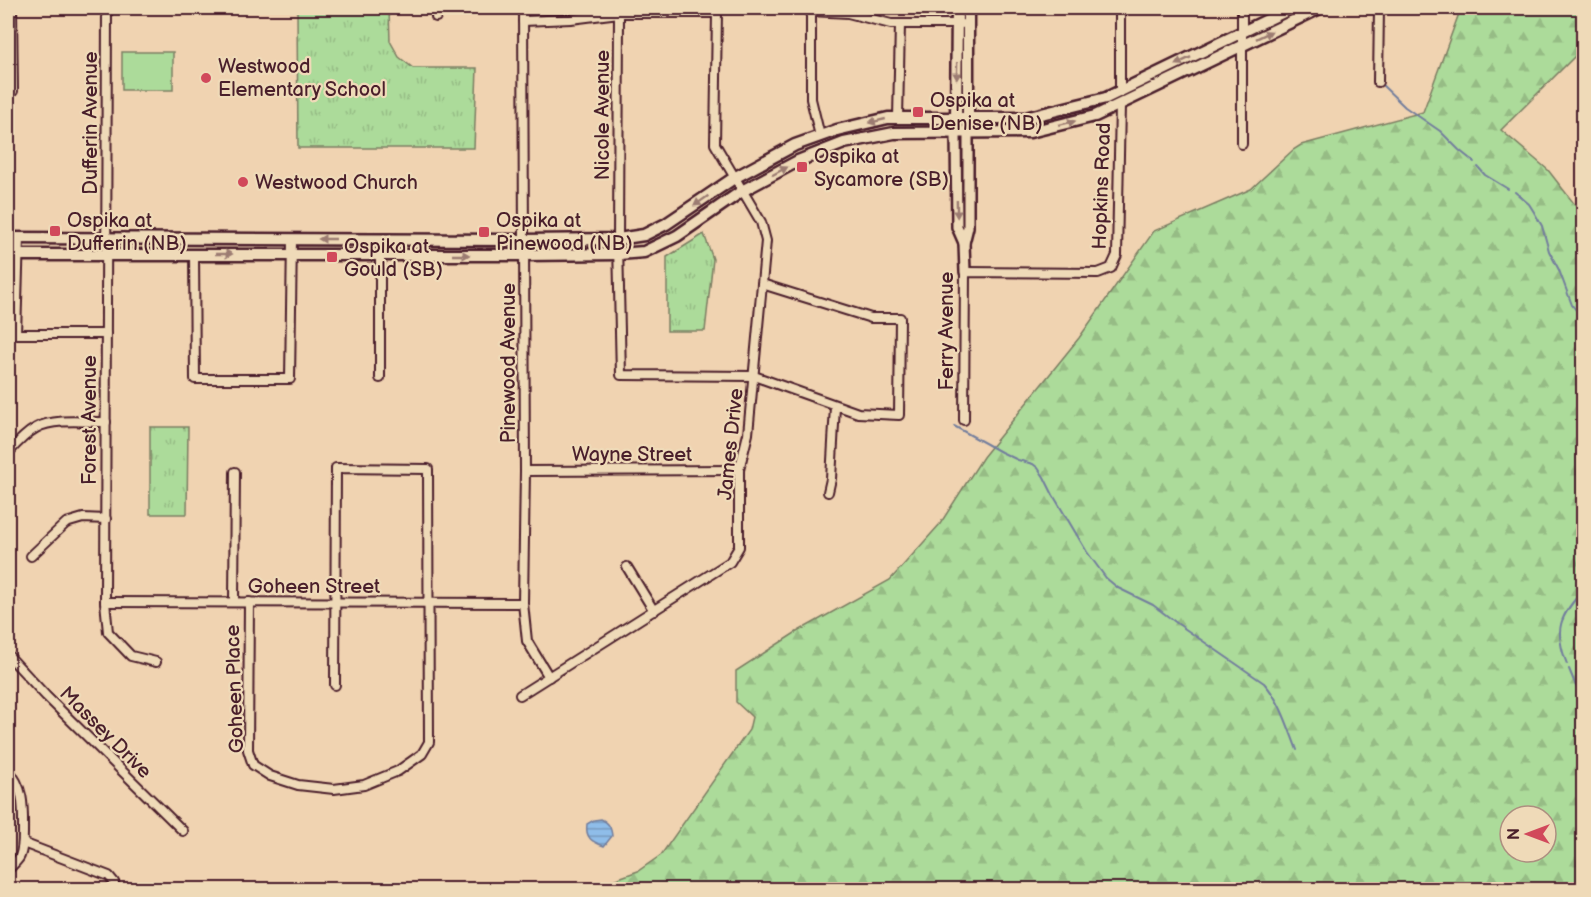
<svg xmlns="http://www.w3.org/2000/svg" width="1591" height="897" font-family="'Balsamiq Sans',sans-serif">
  <defs>
    <pattern id="forest-firs" width="22" height="20" patternUnits="userSpaceOnUse" patternTransform="scale(1.5)"><rect width="22" height="20" fill="#acdb9a"/><path d="M5 1l3.5 6h-7zM16 11l3.5 6h-7z" fill="#96bc85"/></pattern>
    <pattern id="park-tufts" width="24" height="20" patternUnits="userSpaceOnUse" patternTransform="scale(1.5)"><rect width="24" height="20" fill="#acdb9a"/><path d="M3 7l-1-3M5 7V3M7 7l1-3M15 17l-1-3M17 17v-4M19 17l1-3" fill="none" stroke="#96bc85"/></pattern>
    <pattern id="water-rules" width="6" height="5" patternUnits="userSpaceOnUse" patternTransform="scale(1.5)"><rect width="6" height="5" fill="#8fbde9"/><path d="M0 2.5h6" fill="none" stroke="#7799bd"/></pattern>
  </defs>
  <rect width="100%" height="100%" fill="#f0d3b1"/>
  <filter id="ink" filterUnits="userSpaceOnUse"><feTurbulence type="fractalNoise" baseFrequency=".0167" numOctaves="2"/><feDisplacementMap in="SourceGraphic" scale="12" xChannelSelector="R" yChannelSelector="G"/><feConvolveMatrix kernelMatrix="1 2 1 2 8 2 1 2 1" color-interpolation-filters="sRGB"/></filter>
  <g filter="url(#ink)">
    <path fill="url(#forest-firs)" stroke="#7b7d62" stroke-width="1.5" fill-rule="evenodd" d="M1461,8h122v32l-7,15 -75,75 47,40 35,45v674h-995l50,-18 23,-16 88,-125 3,-13 -16,-15v-31l59,-38 95,-53 50,-56 43,-67 96,-119 75,-107 97,-42 42,-39 8,-5 122,-33zM1510,816h36v36h-36z"/>
    <g fill="url(#park-tufts)" stroke="#7b7d62" stroke-width="1.5">
      <path d="M297,8h92l1,33 9,16 14,11h64l-3,80h-176z"/>
      <path d="M704,234l9,25 -8,72h-38v-74z"/>
      <path d="M150,427h38l-1,87h-37z"/>
    </g>
    <rect fill="#acdb9a" stroke="#7b7d62" stroke-width="1.5" x="122" y="52" width="51" height="38"/>
    <path fill="url(#water-rules)" stroke="#737e9d" stroke-width="1.5" d="M601,819c8,4 10,8 11,17l-8,10c-12,-4 -19,-8 -17,-22l7,-4z"/>
    <g fill="none" stroke-linecap="round" stroke-linejoin="round">
      <g stroke="#737e9d" stroke-width="2">
        <path d="M1380,83l25,24 35,24 19,19 15,12"/>
        <path d="M1478,167l7,8 23,14"/>
        <path d="M1515,192l14,12 5,8 8,14 7,25 10,19 13,35 12,15"/>
        <path d="M954,426l47,26 17,8 15,4 5,4 6,9 9,18 34,57 19,26 12,10 35,17 25,19 86,59c17,19 24,44 33,67"/>
        <path d="M1567,664c-14,-35 -7,-48 17,-75"/>
        <path d="M1569,669l7,17 8,9"/>
      </g>
      <defs>
        <g id="minor">
          <path d="M12,8l1,83"/>
          <path d="M107,8l-2,594 3,30 23,24 25,6"/>
          <path d="M523,8l2,463 -2,132 4,38 22,36"/>
          <path d="M619,13l-1,231 3,131 133,1 104,37 41,2 1,-97h-29l-109,-34"/>
          <path d="M436,17v-9"/>
          <path d="M1378,82l1,-74"/>
          <path d="M1120,91v-83"/>
          <path d="M898,118l2,-94"/>
          <path d="M820,136l-9,-37v-88l37,2 43,11h70"/>
          <path d="M1242,144v-136"/>
          <path d="M380,239v139"/>
          <path d="M194,254l1,125h95l2,-140"/>
          <path d="M16,334l3,-96"/>
          <path d="M8,335l8,-1h90"/>
          <path d="M964,420l1,-148 133,1 13,-5 6,-13 3,-150"/>
          <path d="M8,453c8,-9 17,-19 28,-25 18,-10 49,-6 70,-6"/>
          <path d="M525,471l214,-1"/>
          <path d="M828,492l3,-13 4,-73"/>
          <path d="M31,556l35,-33 17,-5 23,1"/>
          <path d="M627,567l27,44"/>
          <path d="M105,602l418,1"/>
          <path d="M234,602l1,-130"/>
          <path d="M249,602l-1,148 5,15 17,11 28,9 36,4 30,-4 34,-14 24,-17 7,-12 -1,-273 -92,-1 -1,217"/>
          <path d="M8,655l38,41 137,135"/>
          <path d="M520,695l210,-133 9,-15v-77l9,-36 18,-193 -5,-19 -46,-78 2,-131h-98l-48,6 -48,2"/>
          <path d="M8,770c17,18 15,40 15,63 0,7 0,16 -3,23 -2,5 -9,10 -12,14"/>
          <path d="M23,843l86,33 5,6 1,8"/>
        </g>
        <g id="tertiary">
          <path d="M956,133l1,94 7,16"/>
          <path d="M965,272l-1,-29 4,-16v-94"/>
        </g>
        <g id="secondary">
          <path d="M956,123l1,-115"/>
          <path d="M968,123v-115"/>
          <path d="M8,238l516,2 94,-1 26,-4 22,-11 68,-46 61,-33 42,-15 51,-12h137l81,-20 186,-90"/>
          <path d="M8,255h516l95,-1 25,-2 33,-16 65,-45 56,-30 46,-18 50,-10 136,-1 65,-16 225,-108"/>
        </g>
      </defs>
      <use href="#minor" stroke="#4a1f2b" stroke-width="12"/>
      <use href="#tertiary" stroke="#4a1f2b" stroke-width="14"/>
      <use href="#secondary" stroke="#4a1f2b" stroke-width="15"/>
      <use href="#minor" stroke="#efdab8" stroke-width="8"/>
      <use href="#tertiary" stroke="#efdab8" stroke-width="9"/>
      <use href="#secondary" stroke="#efdab8" stroke-width="10"/>
    </g>
    <defs><path id="oneway-solid" d="M-6-.8H1V-3.2L6.5 0L1 3.2V.8H-6Z" transform="scale(1.5)"/></defs>
    <g fill="#9c7c72">
      <use href="#oneway-solid" transform="translate(1264 35) rotate(-26)"/>
      <use href="#oneway-solid" transform="translate(1183 61) rotate(154)"/>
      <use href="#oneway-solid" transform="translate(957 71) rotate(91)"/>
      <use href="#oneway-solid" transform="translate(877 121) rotate(167)"/>
      <use href="#oneway-solid" transform="translate(1067 123) rotate(-14)"/>
      <use href="#oneway-solid" transform="translate(780 171) rotate(-28)"/>
      <use href="#oneway-solid" transform="translate(701 201) rotate(145)"/>
      <use href="#oneway-solid" transform="translate(957 209) rotate(89)"/>
      <use href="#oneway-solid" transform="translate(327 239) rotate(-180)"/>
      <use href="#oneway-solid" transform="translate(224 254)"/>
      <use href="#oneway-solid" transform="translate(461 255)"/>
    </g>
  </g>
  <g fill="#d1495b" stroke="#efdab8" stroke-width="2">
    <circle cx="206" cy="78" r="6"/>
    <rect x="912" y="106" width="12" height="12" rx="3"/>
    <rect x="796" y="161" width="12" height="12" rx="3"/>
    <circle cx="243" cy="182" r="6"/>
    <rect x="49" y="225" width="12" height="12" rx="3"/>
    <rect x="478" y="226" width="12" height="12" rx="3"/>
    <rect x="326" y="251" width="12" height="12" rx="3"/>
  </g>
  <g text-anchor="middle" stroke-width="4.5" stroke-linejoin="round" paint-order="stroke">
    <g font-size="20" fill="#4a1f2b" stroke="#efdab8" text-anchor="start">
      <text x="218" y="73">Westwood<tspan x="218" dy="23">Elementary School</tspan></text>
      <text x="930" y="107">Ospika at<tspan x="930" dy="23">Denise (NB)</tspan></text>
      <text x="814" y="163">Ospika at<tspan x="814" dy="23">Sycamore (SB)</tspan></text>
      <text x="255" y="189">Westwood Church</text>
      <text x="67" y="227">Ospika at<tspan x="67" dy="23">Dufferin (NB)</tspan></text>
      <text x="496" y="227">Ospika at<tspan x="496" dy="23">Pinewood (NB)</tspan></text>
      <text x="344" y="253">Ospika at<tspan x="344" dy="23">Gould (SB)</tspan></text>
    </g>
    <g font-size="20" fill="#4a1f2b" stroke="#efdab8">
      <text transform="translate(602 115) rotate(-90)" y="7">Nicole Avenue</text>
      <text transform="translate(90 123) rotate(-90)" y="7">Dufferin Avenue</text>
      <text transform="translate(1101 186) rotate(-88)" y="7">Hopkins Road</text>
      <text transform="translate(946 331) rotate(-90)" y="7">Ferry Avenue</text>
      <text transform="translate(508 363) rotate(-90)" y="7">Pinewood Avenue</text>
      <text transform="translate(89 420) rotate(-90)" y="7">Forest Avenue</text>
      <text transform="translate(730 444) rotate(-84)" y="7">James Drive</text>
      <text x="632" y="461">Wayne Street</text>
      <text x="314" y="593">Goheen Street</text>
      <text transform="translate(234 689) rotate(-92)" y="7">Goheen Place</text>
      <text transform="translate(106 732) rotate(45)" y="7">Massey Drive</text>
    </g>
  </g>
  <rect width="1591" height="897" fill="none" stroke="#efdab8" stroke-width="30"/>
  <rect x="15" y="15" width="1561" height="867" fill="none" stroke="#4a1f2b" stroke-width="2" filter="url(#ink)"/>
  <g transform="translate(1528 834) rotate(270)"><circle r="28" fill="#efdab8" stroke="#ad8f80" stroke-width="1.5"/>
  <path d="M0-4.5L10 22L0 15L-10 22Z" fill="#d1495b"/>
  <text y="-9" font-size="16" font-weight="bold" text-anchor="middle" fill="#4a1f2b">N</text>
  </g>
</svg>
